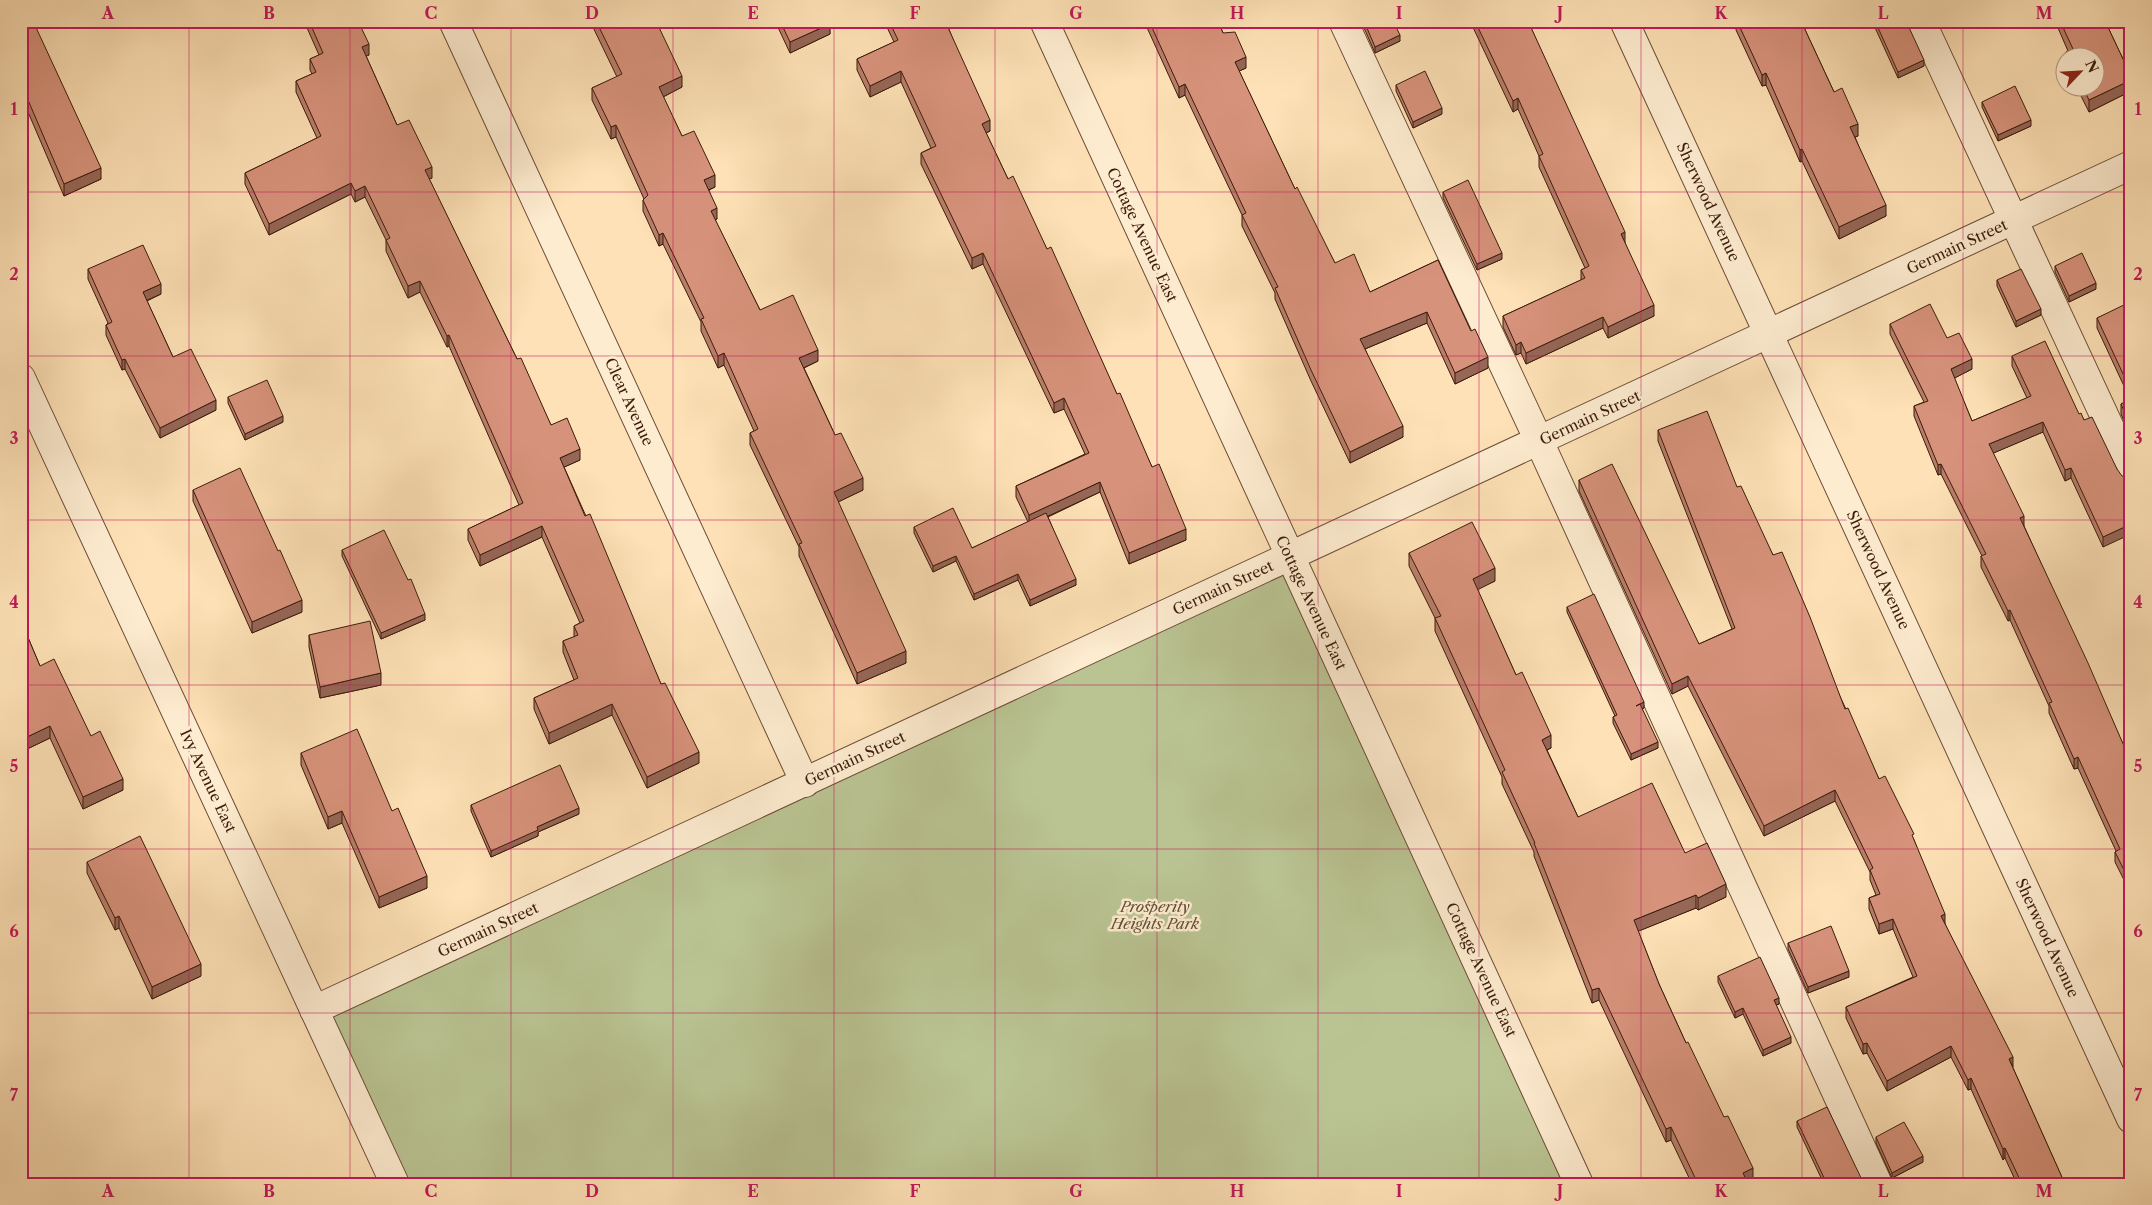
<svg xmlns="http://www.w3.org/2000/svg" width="2152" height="1205" font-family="'Libre Caslon Text',serif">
  <rect width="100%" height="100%" fill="#fee1b6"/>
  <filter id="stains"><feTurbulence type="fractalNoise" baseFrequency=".004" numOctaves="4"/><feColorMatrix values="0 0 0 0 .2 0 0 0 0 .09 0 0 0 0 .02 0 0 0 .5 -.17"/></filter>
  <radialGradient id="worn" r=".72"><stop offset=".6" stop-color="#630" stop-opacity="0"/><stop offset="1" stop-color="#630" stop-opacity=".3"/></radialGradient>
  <path fill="#bac493" stroke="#7a704f" d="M1290,557l273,627h-1168l-81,-174z"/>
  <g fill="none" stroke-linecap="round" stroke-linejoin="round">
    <defs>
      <g id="minor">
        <path d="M453,21l352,762"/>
        <path d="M1044,21l535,1163"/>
        <path d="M1343,21l196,420 339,743"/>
        <path d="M1624,21l507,1098"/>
        <path d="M1921,21l210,452"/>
        <path d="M21,378l374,806"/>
        <path d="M314,1010l1817,-845"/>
      </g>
    </defs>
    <use href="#minor" stroke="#6c4d36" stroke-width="30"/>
    <use href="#minor" stroke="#feecd0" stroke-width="28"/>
  </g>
  <g fill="#b97e6a" stroke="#3b1c0b">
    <path d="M304,21h54l11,34 -3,1 31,69 35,53 -3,1 88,180 34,66 29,35 -16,7 97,217 38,79 -52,25 -35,-73 -63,29 -15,-35v-11l40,-18 -11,-28v-11l11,-4v-11l6,-3 -38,-86 -62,29 -12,-26v-11l51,-24 -70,-159 -2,1 -27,-55 -12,6 -22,-47v-11l-21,-43 -10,5 -4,-8 -82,41 -24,-51v-11l72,-35 -21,-46v-11l16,-7 -2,-4v-11l9,-4z"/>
    <path d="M590,21h66l26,66 -19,10 19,39 33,51 -6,3 8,29 -2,1 45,90 58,51 -14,7 31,67 28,55 -25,12 68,161 -49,21 -58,-128v-9l-49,-102v-12l4,-2 -30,-66 -6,3 -17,-37v-9l-38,-78 -4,2 -16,-35v-11l1,-1 -28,-62 -5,2 -19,-39v-12l25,-11z"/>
    <path d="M775,21h54l1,13 -40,19z"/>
    <path d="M884,21h64l-2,1 44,109 -4,2 22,46 39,70 105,218 34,73 -57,24 -29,-72 -52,25 28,68 -46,21 -12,-26 -44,20 -18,-39 -23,11 -19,-39v-6l58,21 56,-26 -12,-25v-11l69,-32 -21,-45 -10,4 -71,-149 -11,5 -51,-105v-11l10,-5 -30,-66 -31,15 -13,-27v-11l37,-17z"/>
    <path d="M1144,21h74l5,12 23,35 -7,3 56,118 40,74 35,29 68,-32 50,108 -33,16 -28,-61 -62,26 38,88 -53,26 -39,-82 -36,-82v-6l-33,-67v-11l-57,-120 -6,3z"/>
    <path d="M1361,21h32l7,20 -25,12z"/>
    <path d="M1470,21h58l97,222 29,73 -46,22 -5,-10 -77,36 -5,-11 -5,2 -13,-28v-11l78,-36v-10l4,-2 -46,-101v-11l-21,-47 -5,3z"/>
    <path d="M1735,21h66l33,71 24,44 -3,1 31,79 -47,23 -37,-78 -2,1 -34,-77 -4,1 -26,-56v-7z"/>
    <path d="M1872,21h34l18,45 -26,12z"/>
    <path d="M2055,21h50l26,55v15l-42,21 -12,-24h17v-30h-28v-6l2,-1z"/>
    <path d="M21,22l80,157 -37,17 -36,-84 -7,3z"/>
    <path d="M1396,85l46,29 -29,14 -17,-37z"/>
    <path d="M1982,102l49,24 -33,15 -16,-34z"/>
    <path d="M1443,192l59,67 -25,11 -34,-72z"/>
    <path d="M2055,266l41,23 -27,13 -14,-30z"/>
    <path d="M88,269l73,25 -14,7 26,56 43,53 -56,28 -35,-69 -3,1 -16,-35v-10l2,-2 -20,-44z"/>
    <path d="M1997,280l44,35 -25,12 -19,-41z"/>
    <path d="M2131,304v133l-10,-23v-10l9,-5 -33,-71v-10z"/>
    <path d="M1890,324l57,14 25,31 -18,9 18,43 55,-23 -15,-32v-10l67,58 5,6 33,49 -14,78 -32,-69 -6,3 -22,-49 -50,21 31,73 103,227 4,-2v143l-16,-32v-10l1,-1 -38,-83 -4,1 -25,-56v-7l-39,-86 -2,1 -27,-54v-11h1l-41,-82 -3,1 -24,-59v-10l10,-4 -34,-68z"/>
    <path d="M228,397l55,25 -38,18 -17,-37z"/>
    <path d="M1658,430l79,57 36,68 106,224 35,61 31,84 68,144 52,116h-48l-12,-26 -2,2 -32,-71 -3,1 -17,-33 -64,34 -20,-38 -4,1 -17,-36v-11l67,-30 -20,-48 -14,5 -10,-25v-11l7,-3 -6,-15v-8l-35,-71 -71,35 -76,-150 -16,8 -93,-203v-11l120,164 33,-15 -74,-188z"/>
    <path d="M193,490l109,122 -50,21 -59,-132z"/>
    <path d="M342,550l66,30 17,40 -44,19 -39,-83z"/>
    <path d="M1409,553l86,28 -18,8 39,86 35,73 -4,2 31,67 107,36 41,44 -28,13 -2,-2 -58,23 21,53 27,59 67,138 -5,3h-56l-21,-44 -5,2 -67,-142 -7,3 -58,-147v-4l-32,-68v-7l-67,-146v-13l-26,-52z"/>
    <path d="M1567,607l77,101 -2,1 16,39 -27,12 -18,-37v-6l2,-1 -48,-104z"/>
    <path d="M2131,612v16l-4,-8v-6z"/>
    <path d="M21,621l19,45 51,70 32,54 -40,19 -33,-71 -25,12 -4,-7z"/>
    <path d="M309,635l72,50 -61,13 -11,-51z"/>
    <path d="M301,753l91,58 35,77 -48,20 -37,-85 -14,6 -27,-64z"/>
    <path d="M471,805l108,9 -41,18v4l-47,21 -20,-46z"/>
    <path d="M87,862l114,114 -49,23 -33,-71 -4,2 -28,-57z"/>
    <path d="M1788,943l61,34 -41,16 -20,-44z"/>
    <path d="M1718,976l61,28 -3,1 15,38 -28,13 -20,-42 -8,4 -17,-36z"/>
    <path d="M1797,1121l67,63h-40l-27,-57z"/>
    <path d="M1876,1137l47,25 -31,16 -16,-35z"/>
  </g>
  <g fill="#966656" stroke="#3b1c0b">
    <path d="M279,21h8l-8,4z"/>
    <path d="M830,24v10l-40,19v-11z"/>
    <path d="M1400,35v6l-25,12v-6z"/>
    <path d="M369,44v11l-7,3v-11z"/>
    <path d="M1246,57v11l-11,5v-11z"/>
    <path d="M1924,60v6l-26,12v-6z"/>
    <path d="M901,71v11l-31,15v-11z"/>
    <path d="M1766,73v12l-4,1v-11z"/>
    <path d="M682,76v11l-23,12v-12z"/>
    <path d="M2131,80v11l-42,21v-12z"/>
    <path d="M1185,84v11l-6,3v-11z"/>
    <path d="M1518,98v11l-5,3v-11z"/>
    <path d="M28,100v12l-7,3v-12z"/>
    <path d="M1442,108v6l-29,14v-6z"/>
    <path d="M990,120v11l-8,4v-11z"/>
    <path d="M2031,120v6l-33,15v-6z"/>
    <path d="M1858,124v12l-8,3v-12z"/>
    <path d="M616,125v12l-5,2v-12z"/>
    <path d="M1802,149v12l-2,1v-12z"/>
    <path d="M432,167v11l-7,3v-11z"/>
    <path d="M101,168v11l-37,17v-12z"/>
    <path d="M715,175v12l-11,5v-12z"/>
    <path d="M351,183v11l-82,41v-11z"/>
    <path d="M365,186v11l-10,5v-11z"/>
    <path d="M1886,205v11l-47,23v-12z"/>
    <path d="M717,208v11l-6,3v-11z"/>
    <path d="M1625,232v11l-4,-9z"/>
    <path d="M663,233v11l-4,2v-11z"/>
    <path d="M983,253v11l-11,5v-11z"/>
    <path d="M1502,253v6l-25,11v-6z"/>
    <path d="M420,281v11l-12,6v-12z"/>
    <path d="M2096,283v6l-27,13v-6z"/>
    <path d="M161,284v10l-18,8v-10z"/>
    <path d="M1654,305v11l-46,22v-11z"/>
    <path d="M2041,309v6l-25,12v-6z"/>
    <path d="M1427,312v11l-67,28v-12z"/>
    <path d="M1603,317v11l-77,36v-11z"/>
    <path d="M449,335v11l-2,1v-11z"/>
    <path d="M1521,342v11l-5,2v-10z"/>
    <path d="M818,350v11l-19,9v-12z"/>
    <path d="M724,353v12l-6,3v-12z"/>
    <path d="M1488,357v11l-33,16v-11z"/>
    <path d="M125,359v10l-3,1v-10z"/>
    <path d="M1972,359v10l-21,11v-11z"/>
    <path d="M1064,398v11l-10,4v-10z"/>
    <path d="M216,400v10l-56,28v-10z"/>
    <path d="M283,416v6l-38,18v-6z"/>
    <path d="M2043,422v10l-54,23v-11z"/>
    <path d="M1403,426v11l-53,26v-11z"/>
    <path d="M580,449v11l-20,9v-11z"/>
    <path d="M1941,464v10l-3,1v-10z"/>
    <path d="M2071,468v10l-6,3v-11z"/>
    <path d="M863,478v12l-29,14v-12z"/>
    <path d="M1100,482v10l-71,33v-10z"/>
    <path d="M2024,516v10l-4,2v-10z"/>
    <path d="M2131,524v10l-28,13v-10z"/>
    <path d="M542,526v11l-62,29v-11z"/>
    <path d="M1186,529v11l-57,24v-11z"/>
    <path d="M956,556v5l-23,11v-6z"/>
    <path d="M1495,568v13l-22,11v-13z"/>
    <path d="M1018,574v6l-44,20v-6z"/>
    <path d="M1076,579v6l-46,21v-6z"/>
    <path d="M302,600v12l-50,21v-11z"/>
    <path d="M2010,610v10l-2,1v-10z"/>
    <path d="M425,614v6l-44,19v-6z"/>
    <path d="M906,651v12l-49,21v-11z"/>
    <path d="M381,673v12l-61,13v-11z"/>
    <path d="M1688,676v10l-16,8v-10z"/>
    <path d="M1644,702v6l-8,4v-6z"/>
    <path d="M612,704v11l-63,29v-11z"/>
    <path d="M50,726v12l-25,12v-12z"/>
    <path d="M1551,735v13l-9,4v-12z"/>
    <path d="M1658,742v6l-27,12v-6z"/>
    <path d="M699,752v11l-52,25v-11z"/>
    <path d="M2078,757v11l-4,1v-10z"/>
    <path d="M123,779v11l-40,19v-12z"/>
    <path d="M1835,790v11l-71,35v-10z"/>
    <path d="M579,808v6l-41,18v4l-47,21v-6l46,-24z"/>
    <path d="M342,811v12l-14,6v-12z"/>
    <path d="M427,876v12l-48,20v-11z"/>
    <path d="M1726,884v13l-28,13v-12z"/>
    <path d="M1696,895v13l-62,25v-13z"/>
    <path d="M1945,914v11l-4,-9z"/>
    <path d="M119,916v12l-4,2v-12z"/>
    <path d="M1893,919v10l-14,5v-10z"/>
    <path d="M201,964v12l-49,23v-12z"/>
    <path d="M1849,971v6l-41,16v-6z"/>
    <path d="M1599,988v12l-7,3v-13z"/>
    <path d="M1779,998v6l-5,2v-6z"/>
    <path d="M1743,1008v6l-8,4v-6z"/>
    <path d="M1791,1037v6l-28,13v-6z"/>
    <path d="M1867,1043v10l-4,1v-10z"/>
    <path d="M1951,1046v11l-64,34v-10z"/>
    <path d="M2013,1057v10l-4,-8z"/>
    <path d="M1971,1078v11l-3,1v-10z"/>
    <path d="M1671,1127v13l-5,2v-13z"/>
    <path d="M2005,1148v10l-2,2v-11z"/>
    <path d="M1923,1156v6l-31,16v-5z"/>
    <path d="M1753,1168v13l-6,3 -4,-11z"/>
  </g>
  <g fill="#d7927b" stroke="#3b1c0b">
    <path d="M23,21h10l68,147 -37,16 -36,-84 -7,3v-81z"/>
    <path d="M309,21h49l11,23 -7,3 35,78 12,-5 23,47 -7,3 92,189 4,-1 30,67 16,-7 13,31 -20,9 25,58 5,-2 71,170 4,-1 34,69 -52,25 -35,-73 -63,29 -15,-35 44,-20 -15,-37 15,-6 -4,-9 10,-5 -42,-95 -62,29 -12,-26 55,-26 -74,-168 -2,1 -27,-55 -12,5 -22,-46 4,-2 -25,-52 -10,5 -4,-8 -82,41 -24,-51 76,-37 -25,-55 20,-9 -6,-13 13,-6z"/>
    <path d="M596,21h60l26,55 -23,11 23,49 12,-5 21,44 -11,5 13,28 -6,3 49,99 33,-15 25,55 -19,8 36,77 6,-2 22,45 -29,14 72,159 -49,22 -58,-129 3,-1 -52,-110 8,-4 -34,-76 -6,3 -17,-37 3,-1 -41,-85 -4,2 -16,-35 5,-5 -32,-70 -5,2 -19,-39 30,-14z"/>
    <path d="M780,21h49l1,3 -40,18z"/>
    <path d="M889,21h56l45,99 -8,4 26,55 5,-3 34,73 4,-2 66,147 3,-1 32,74 7,-3 27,65 -57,24 -29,-71 -71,33 -13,-29 73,-33 -25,-55 -10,5 -71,-150 -11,5 -51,-105 15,-7 -35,-75 -31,15 -13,-27 41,-19z"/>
    <path d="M1149,21h69l5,12 12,-1 11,25 -11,5 60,127 2,-2 38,76 19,-9 16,38 68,-32 33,71 4,-2 13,28 -33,16 -28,-61 -67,27 43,87 -53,26 -39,-82 -36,-82 3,-1 -36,-72 4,-2 -61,-129 -6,3z"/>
    <path d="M1364,21h29l7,14 -25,12z"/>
    <path d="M1475,21h53l97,211 -4,2 33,71 -46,22 -5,-10 -77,36 -5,-11 -5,3 -13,-29 82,-38 -4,-8 8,-4 -50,-110 4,-2 -25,-56 -5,3z"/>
    <path d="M1737,21h64l33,71 8,-4 16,36 -8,3 36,78 -47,22 -37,-78 -2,1 -34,-77 -4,2z"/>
    <path d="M1875,21h31l18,39 -26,12z"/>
    <path d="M2060,21h45l26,55v4l-42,20 -6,-12h11v-30h-26l-2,-6 7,-3z"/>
    <path d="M1425,71l17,37 -29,14 -17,-37z"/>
    <path d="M2015,86l16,34 -33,15 -16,-33z"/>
    <path d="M1468,180l34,73 -25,11 -34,-72z"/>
    <path d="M143,245l18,39 -18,8 30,65 18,-8 25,51 -56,28 -35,-69 -3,1 -16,-35 6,-3 -24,-53z"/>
    <path d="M2082,253l14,30 -27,13 -14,-30z"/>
    <path d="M2021,269l20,40 -25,12 -19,-41z"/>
    <path d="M2130,302l1,2v87l-34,-73z"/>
    <path d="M1930,304l17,34 12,-5 13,26 -21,10 21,52 59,-25 -19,-40 33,-15 34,73 2,-1 3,7 8,-3 25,52 5,7 9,2v46l-28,13 -32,-69 -6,2 -22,-48 -54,22 35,72 -4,2 68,145 39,90 4,-2v133l-16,-32 5,-3 -42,-92 -4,2 -25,-56 3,-1 -42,-92 -2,1 -27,-55 5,-2 -45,-90 -3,1 -24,-59 14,-5 -38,-77z"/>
    <path d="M267,380l16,36 -38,18 -17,-37z"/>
    <path d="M2131,399v28l-10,-23z"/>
    <path d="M1707,411l30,76 4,-1 32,69 9,-3 28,65 35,92 3,-1 31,71 6,-3 29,58 -2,1 33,79 -4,2 72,141 -4,2 56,125h-43l-17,-36 -2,1 -32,-71 -3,2 -17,-34 -64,35 -20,-38 -4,1 -17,-37 71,-31 -24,-57 -14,5 -10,-26 11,-4 -10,-24 3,-2 -38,-78 -71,36 -76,-150 -16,8 -93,-204 33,-16 87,180 36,-16 -77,-198z"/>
    <path d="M240,468l38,83 2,-1 22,50 -50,22 -59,-132z"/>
    <path d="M953,508l19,40 74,-35 30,66 -46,21 -12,-26 -44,20 -18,-38 -23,10 -19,-39z"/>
    <path d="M1472,522l23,46 -22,11 43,96 6,-3 29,63 -9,5 36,77 74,-34 33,70 22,-10 19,41 -28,14 -2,-3 -62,25 25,64 27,59 2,-1 36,75 4,-1 25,52 -10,5 5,11h-50l-27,-57 -5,2 -67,-141 -7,2 -58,-147h1l-33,-71 3,-2 -70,-152 6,-2 -32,-63z"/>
    <path d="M384,530l24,50 3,-1 14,35 -44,19 -39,-83z"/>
    <path d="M1594,594l50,108 -8,4 4,-2 18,38 -27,12 -18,-37 4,-2 -50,-108z"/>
    <path d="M2131,612v10l-4,-8z"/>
    <path d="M21,621l19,45 14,-7 37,77 9,-5 23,48 -40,18 -33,-71 -25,12 -4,-7z"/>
    <path d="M370,621l11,52 -61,14 -11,-52z"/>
    <path d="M357,729l35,82 6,-3 29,68 -48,21 -37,-86 -14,6 -27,-64z"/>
    <path d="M560,765l19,43 -42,19 1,3 -47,21 -20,-46z"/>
    <path d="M140,836l61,128 -49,23 -33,-71 -4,2 -28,-56z"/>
    <path d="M1831,926l18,45 -41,16 -20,-44z"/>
    <path d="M1760,957l19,41 -5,2 17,37 -28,13 -20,-42 -8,4 -17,-36z"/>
    <path d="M1827,1107l37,77h-37l-30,-63z"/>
    <path d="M1904,1122l19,34 -31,17 -16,-36z"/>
  </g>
  <path fill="none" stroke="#c2185b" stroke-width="1" stroke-opacity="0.55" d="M189,21v1163M350,21v1163M511,21v1163M673,21v1163M834,21v1163M995,21v1163M1157,21v1163M1318,21v1163M1479,21v1163M1641,21v1163M1802,21v1163M1963,21v1163M21,192h2110M21,356h2110M21,520h2110M21,685h2110M21,849h2110M21,1013h2110"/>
  <g text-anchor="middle" stroke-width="5" stroke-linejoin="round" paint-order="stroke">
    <g font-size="15" fill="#3b1c0b" stroke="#feecd0">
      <text transform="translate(1708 202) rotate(65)" y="5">Sherwood Avenue</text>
      <text transform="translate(1142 235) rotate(65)" y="5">Cottage Avenue East</text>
      <text transform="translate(1957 247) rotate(-25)" y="5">Germain Street</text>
      <text transform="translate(629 402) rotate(65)" y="5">Clear Avenue</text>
      <text transform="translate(1590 418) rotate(-25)" y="5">Germain Street</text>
      <text transform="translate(1878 570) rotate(65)" y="5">Sherwood Avenue</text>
      <text transform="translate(1223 588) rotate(-25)" y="5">Germain Street</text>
      <text transform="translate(1311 603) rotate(65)" y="5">Cottage Avenue East</text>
      <text transform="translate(855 759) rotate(-25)" y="5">Germain Street</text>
      <text transform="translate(208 781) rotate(65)" y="5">Ivy Avenue East</text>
      <text transform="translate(488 930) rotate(-25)" y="5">Germain Street</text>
      <text transform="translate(2047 938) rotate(65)" y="5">Sherwood Avenue</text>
      <text transform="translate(1481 970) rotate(65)" y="5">Cottage Avenue East</text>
    </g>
    <g font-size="15" font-style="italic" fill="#614e34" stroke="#feecd0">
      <text x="1155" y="912">Prosperity<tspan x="1155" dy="17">Heights Park</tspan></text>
    </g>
  </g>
  <rect width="2152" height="1205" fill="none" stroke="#fee1b6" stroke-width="55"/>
  <g transform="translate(2080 72) rotate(65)"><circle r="24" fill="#feecd0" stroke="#b09981"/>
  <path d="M0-4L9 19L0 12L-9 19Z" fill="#8f2418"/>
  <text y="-8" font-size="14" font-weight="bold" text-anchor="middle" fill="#3b1c0b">N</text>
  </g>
  <rect x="28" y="28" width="2096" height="1150" fill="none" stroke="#c2185b" stroke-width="2"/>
  <g font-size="16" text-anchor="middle" font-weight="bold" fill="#c2185b">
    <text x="108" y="19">A</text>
    <text x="269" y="19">B</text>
    <text x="431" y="19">C</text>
    <text x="592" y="19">D</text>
    <text x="753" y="19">E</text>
    <text x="915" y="19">F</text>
    <text x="1076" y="19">G</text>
    <text x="1237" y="19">H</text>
    <text x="1399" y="19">I</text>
    <text x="1560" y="19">J</text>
    <text x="1721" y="19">K</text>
    <text x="1883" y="19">L</text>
    <text x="2044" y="19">M</text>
    <text x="14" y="115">1</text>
    <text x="2138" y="115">1</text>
    <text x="14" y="280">2</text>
    <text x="2138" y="280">2</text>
    <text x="14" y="444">3</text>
    <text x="2138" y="444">3</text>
    <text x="14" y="608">4</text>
    <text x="2138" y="608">4</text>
    <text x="14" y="772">5</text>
    <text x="2138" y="772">5</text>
    <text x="14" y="937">6</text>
    <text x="2138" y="937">6</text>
    <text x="14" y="1101">7</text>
    <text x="2138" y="1101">7</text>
    <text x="108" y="1197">A</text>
    <text x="269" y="1197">B</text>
    <text x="431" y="1197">C</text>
    <text x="592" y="1197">D</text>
    <text x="753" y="1197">E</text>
    <text x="915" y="1197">F</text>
    <text x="1076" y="1197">G</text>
    <text x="1237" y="1197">H</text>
    <text x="1399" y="1197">I</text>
    <text x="1560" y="1197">J</text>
    <text x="1721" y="1197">K</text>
    <text x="1883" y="1197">L</text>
    <text x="2044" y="1197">M</text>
  </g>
  <rect width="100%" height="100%" filter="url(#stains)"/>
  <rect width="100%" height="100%" fill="url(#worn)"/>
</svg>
